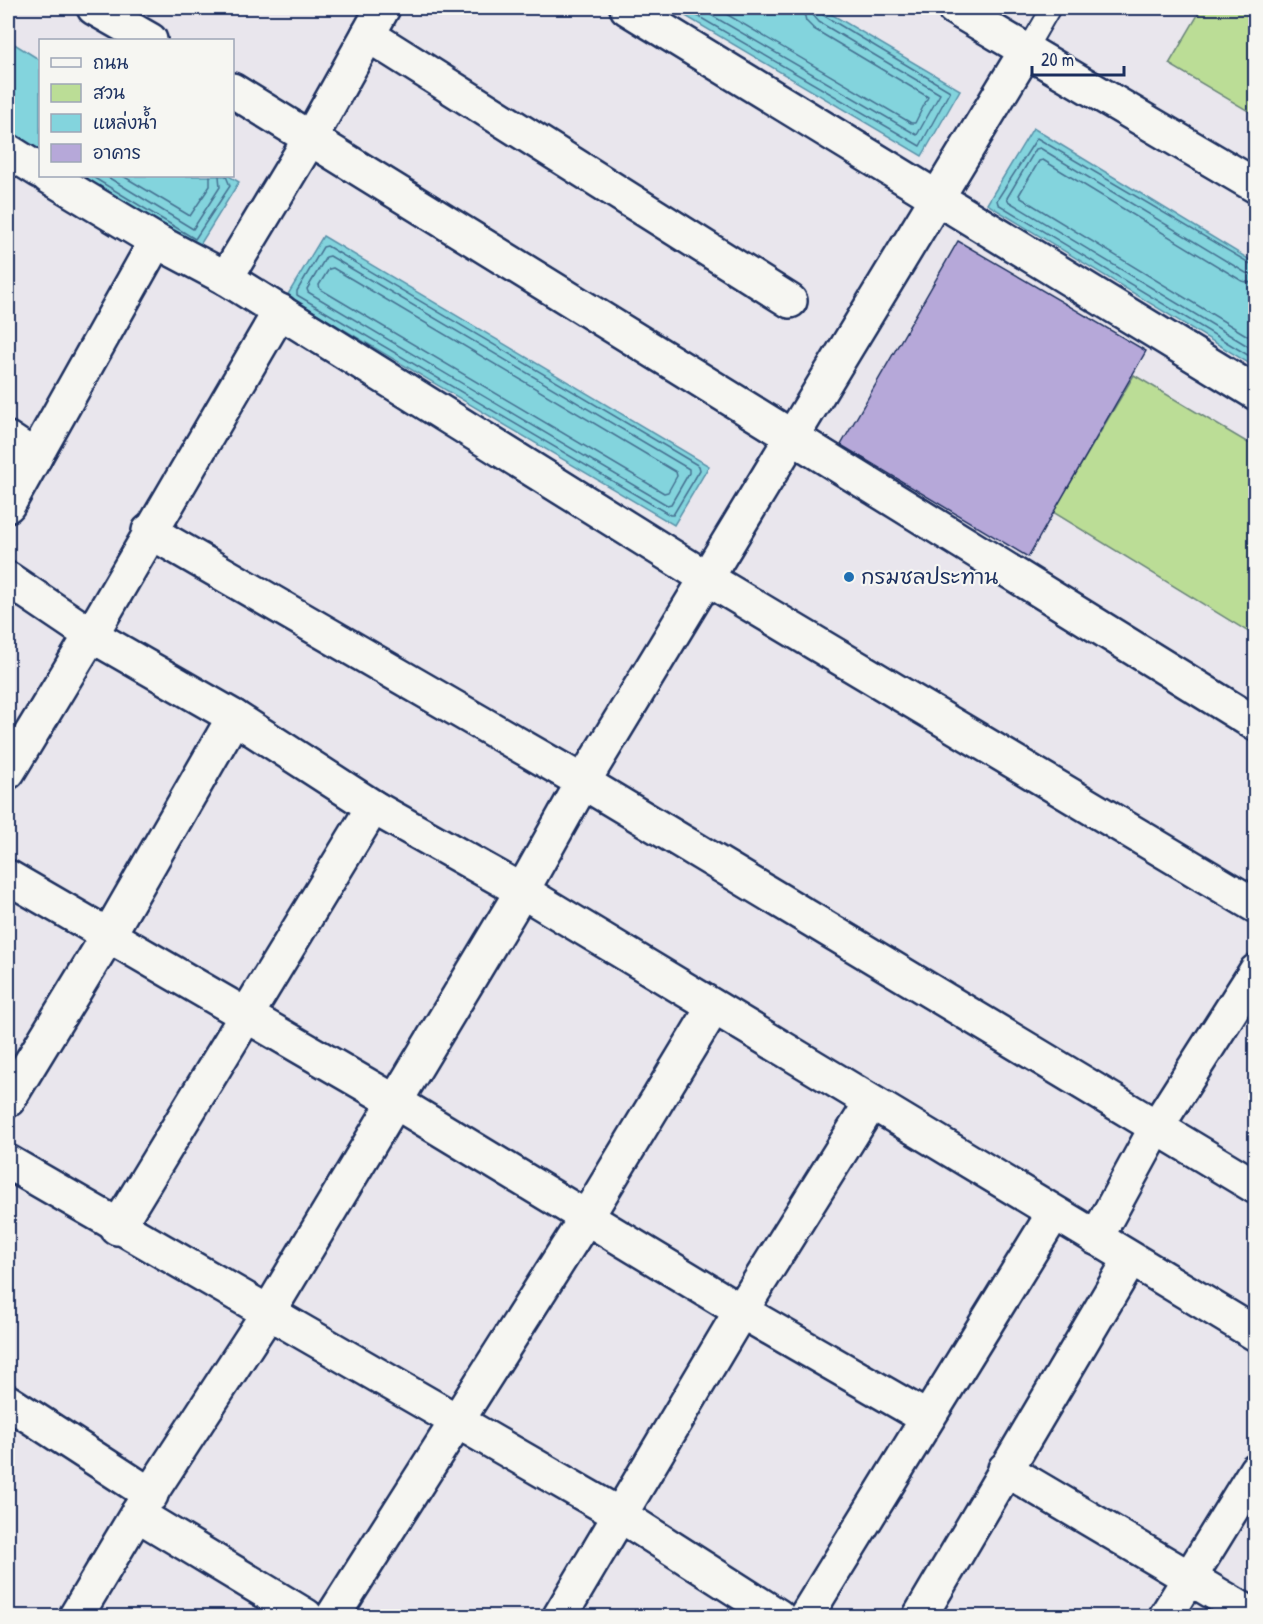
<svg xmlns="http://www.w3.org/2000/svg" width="1263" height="1624" font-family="'Patrick Hand','Playpen Sans Thai',sans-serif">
  <rect width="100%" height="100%" fill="#e9e6ed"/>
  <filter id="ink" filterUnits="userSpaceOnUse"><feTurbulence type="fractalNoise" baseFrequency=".0167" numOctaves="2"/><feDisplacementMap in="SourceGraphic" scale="12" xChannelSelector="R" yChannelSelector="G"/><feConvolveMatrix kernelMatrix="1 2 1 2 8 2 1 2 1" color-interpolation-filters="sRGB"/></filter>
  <g filter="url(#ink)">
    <g fill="#bbdd96" stroke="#6b867a" stroke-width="1.5">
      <path d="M1202,8h53v107l-86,-51z"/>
      <path d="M1134,375l121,72v189l-202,-124z"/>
    </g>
    <g fill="#83d4dd" stroke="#5992aa" stroke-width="1.5">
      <path d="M672,8h149l139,82 -38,66z"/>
      <path d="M8,40l32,20v91l-32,-20z"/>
      <path d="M1033,128l222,135v104l-268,-163z"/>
      <path d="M80,176h149l10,6 -41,66z"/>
      <path d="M323,236l386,230 -35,59 -387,-229z"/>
    </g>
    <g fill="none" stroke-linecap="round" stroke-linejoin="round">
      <g stroke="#457191" stroke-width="1.5">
        <path d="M684,8l236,138 30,-55 -127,-76 -4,-7"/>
        <path d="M699,8l218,127 23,-41 -121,-72 -6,-7 -1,-7"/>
        <path d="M716,8l195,115h4l13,-26 -114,-68 -8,-8 -3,-13"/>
        <path d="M91,176l104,63 35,-53 -4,-10"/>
        <path d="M106,176l87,53 27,-42 -1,-11"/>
        <path d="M123,176l67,40 20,-30v-10"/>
        <path d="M327,246l372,220 1,4 -27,45h-3l-373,-220v-4l26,-44z"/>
        <path d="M330,256l359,213v4l-18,31 -4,1 -359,-213 -1,-3 19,-32z"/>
        <path d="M1256,267l-219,-129 -40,62 1,4 258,156"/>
        <path d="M333,268l343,204 1,4 -9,16 -4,1 -344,-204 -1,-4 10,-16z"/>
        <path d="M1256,275l-10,-2 -206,-125 -4,1 -29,49 1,3 248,150"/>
        <path d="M1256,284l-14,-3 -199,-121 -4,1 -20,34 2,3 235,143"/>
      </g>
    </g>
    <path fill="#b6a8d9" stroke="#1b2f5e" stroke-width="1.5" d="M958,241l188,110 -118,206 -187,-112z"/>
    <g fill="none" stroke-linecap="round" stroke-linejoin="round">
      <defs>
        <path id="lane" d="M1026,51l25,-43"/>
        <g id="street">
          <path d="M94,8l56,32"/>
          <path d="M627,8l629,385"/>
          <path d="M954,8l302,178"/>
          <path d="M368,35l422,266"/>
          <path d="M232,90l1024,634"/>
          <path d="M8,151l32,20"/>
          <path d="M48,176l108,65 70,37 482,301 548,327"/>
          <path d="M226,278l85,-141 72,-129"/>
          <path d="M8,439l27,18"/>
          <path d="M8,505l148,-264"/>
          <path d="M149,531l434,251 673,405"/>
          <path d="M8,579l83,56 143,82 139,90 149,84 734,443"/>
          <path d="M8,772l83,-137 189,-324"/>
          <path d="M8,877l386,224 347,210 186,107"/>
          <path d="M8,1100l100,-164 126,-219"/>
          <path d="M8,1162l612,353 158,101"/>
          <path d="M117,1228l256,-421"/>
          <path d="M1096,1238l60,-110 100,-157"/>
          <path d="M8,1402l143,93"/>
          <path d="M1005,1469l249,147"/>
          <path d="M137,1514l169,102"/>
          <path d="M76,1616l61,-102 131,-201 254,-422 61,-109 443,-731"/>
          <path d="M333,1616l253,-398 127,-210"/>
          <path d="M560,1616l181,-305 130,-208"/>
          <path d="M806,1616l248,-403"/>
          <path d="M920,1616l210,-356"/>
          <path d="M1166,1616l90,-146"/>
        </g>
      </defs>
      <use href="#lane" stroke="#1b2f5e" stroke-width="22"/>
      <use href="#street" stroke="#1b2f5e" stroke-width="38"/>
      <use href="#lane" stroke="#f6f6f2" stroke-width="18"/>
      <use href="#street" stroke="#f6f6f2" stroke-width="33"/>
    </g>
  </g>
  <circle fill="#1f6fb2" stroke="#f6f6f2" stroke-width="2" cx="849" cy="577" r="6"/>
  <g text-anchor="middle" stroke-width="4.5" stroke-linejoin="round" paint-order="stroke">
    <g font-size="21" fill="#1b2f5e" stroke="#f6f6f2" text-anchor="start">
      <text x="861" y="584">กรมชลประทาน</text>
    </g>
  </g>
  <rect width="1263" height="1624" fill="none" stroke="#f6f6f2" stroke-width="30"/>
  <rect x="15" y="15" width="1233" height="1594" fill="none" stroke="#1b2f5e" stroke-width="2" filter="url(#ink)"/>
  <rect x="39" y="39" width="195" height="138" fill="#f6f6f2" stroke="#9ea6b7" stroke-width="1.5"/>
  <rect x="51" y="58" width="30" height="9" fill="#f6f6f2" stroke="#9ea6b7" stroke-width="1.5"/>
  <text x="93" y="69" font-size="18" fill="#1b2f5e">ถนน</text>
  <rect x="51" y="84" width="30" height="18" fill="#bbdd96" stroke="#9ea6b7" stroke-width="1.5"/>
  <text x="93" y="99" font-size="18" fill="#1b2f5e">สวน</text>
  <rect x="51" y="114" width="30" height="18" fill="#83d4dd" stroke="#9ea6b7" stroke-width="1.5"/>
  <text x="93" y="129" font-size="18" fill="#1b2f5e">แหล่งน้ำ</text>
  <rect x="51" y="144" width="30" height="18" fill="#b6a8d9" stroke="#9ea6b7" stroke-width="1.5"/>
  <text x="93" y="159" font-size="18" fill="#1b2f5e">อาคาร</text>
  <path d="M1032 66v9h92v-9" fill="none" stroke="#1b2f5e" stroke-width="3"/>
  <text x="1041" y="66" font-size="18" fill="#1b2f5e" stroke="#f6f6f2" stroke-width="4.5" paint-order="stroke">20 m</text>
</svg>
